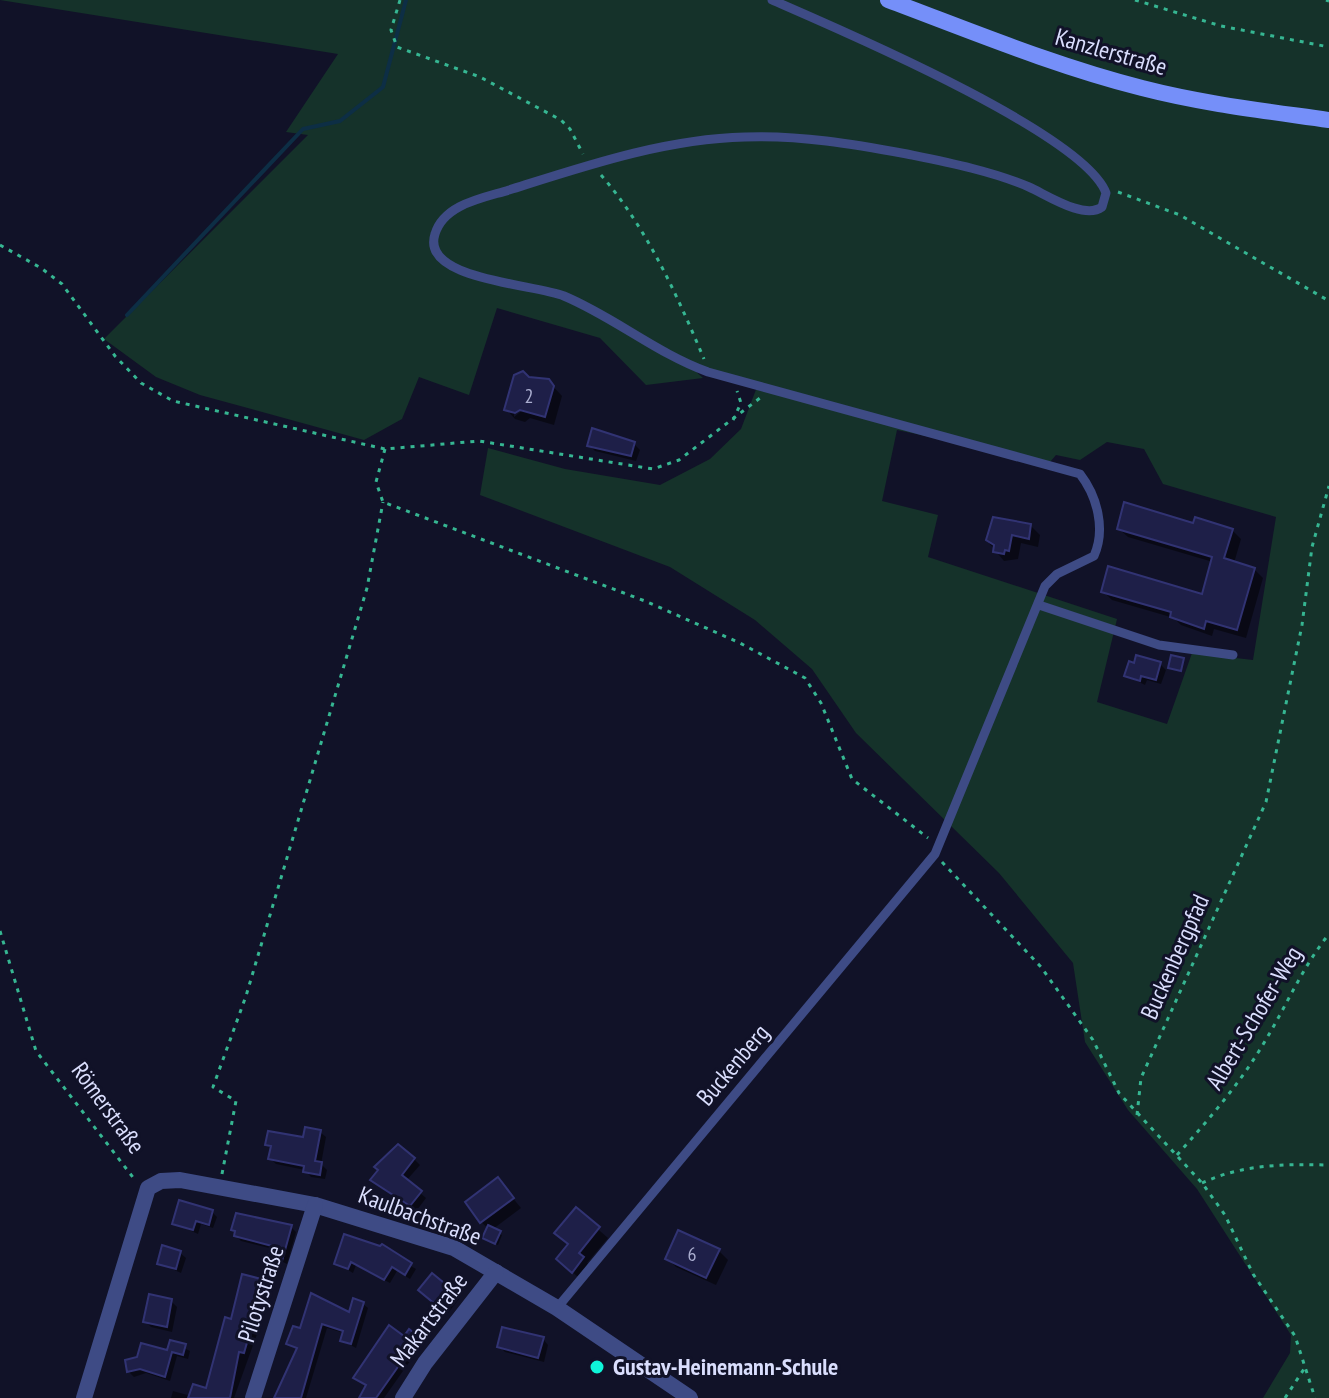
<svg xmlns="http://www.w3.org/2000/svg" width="1329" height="1398" font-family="'PT Sans Narrow',sans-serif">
  <rect width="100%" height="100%" fill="#111228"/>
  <path fill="#15322a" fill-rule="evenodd" d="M0,0h1329v1398h-66l27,-45 1,-18 -94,-146 -69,-79 -43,-68 -12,-79 -74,-90 -143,-140 -44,-64 -57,-49 -85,-53 -190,-72 8,-47 77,21 95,16 50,-26 31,-30 16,-42 -66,-20 12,11 -57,7 -46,-47 -103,-30 -28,87 -50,-18 -17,42 -38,21 -164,-45 -44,-18 -52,-38 204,-204 -22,-3 52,-78zM897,430l153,32 6,-7 24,5 27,-18 37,7 19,35 113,33 -23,143 -61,-7 -25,71 -70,-22 20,-83 -189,-62 10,-42 -56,-14z"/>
  <g fill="#0007" fill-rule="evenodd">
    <path d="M528,379l20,2 14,15 -8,29 -24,-7 -5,4 -10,-3 -9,-10zM529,405l-15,12v-5z"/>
    <path d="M634,444l6,6 -4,11 -41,-10 -6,-6z"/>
    <path d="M995,520l36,6 9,9 -2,12 -17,-4 -3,16 -14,2 -15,-18z"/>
    <path d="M1195,525l37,5 9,9 -7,24 20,6 9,9 -17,60 -32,-9 -2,7 -31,-11 -7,-7 -62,-18 -9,-9 100,5 10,-34 -85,-25 -9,-8z"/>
    <path d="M1160,664l6,6 -5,14 -14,-4 -2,5 -18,-9z"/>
    <path d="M320,1132l6,5 -5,27 6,6 -2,9 -14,-2 -6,-7 -29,-6 -6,-6 2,-9 -5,-5 38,-4z"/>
    <path d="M414,1159l6,6 -14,16 20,17 -9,12 -39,-25z"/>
    <path d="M498,1180l23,28 -28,21 9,6 -4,10 -11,-5 2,-11 -8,-7z"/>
    <path d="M576,1210l32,28 -21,25 5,4 -10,13 -15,-12z"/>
    <path d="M212,1212l5,5 -4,11 -12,-4 -3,10 -24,-11z"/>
    <path d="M291,1227l5,5 -9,32 -16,-8 2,-7 -32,-8 -5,-5z"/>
    <path d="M381,1249l35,20 -6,10 -13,-8 -7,12 -34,-18 -3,8 -17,-10z"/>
    <path d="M719,1251l9,9 -12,25 -40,-18 -9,-9z"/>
    <path d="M180,1253l6,5 -5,15 -22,-10z"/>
    <path d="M432,1276l27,23 -11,14 -22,-18z"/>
    <path d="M264,1282l5,6 -9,38 -26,72h-63l2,-7 18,5 16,-6 25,-69z"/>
    <path d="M171,1301l6,6 -5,25 -21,-5 -6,-6z"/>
    <path d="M363,1304l5,4 -12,40 -13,-7 1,-8 -17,-5 -21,70h-29l21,-48 -9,-6 12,-13 50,-17z"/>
    <path d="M417,1338l5,6 -38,54h-19l2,-11 -12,-9 49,-39z"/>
    <path d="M543,1339l5,6 -4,17 -39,-10 -6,-6z"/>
    <path d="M172,1342l18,9 -2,8 -11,-3 -7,25 -24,-8 -12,4 -5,-5 -2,-10 42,-10z"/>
  </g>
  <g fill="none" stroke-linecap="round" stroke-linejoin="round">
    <path stroke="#0d2e45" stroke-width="4" d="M127,315l176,-186 37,-8 43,-34 23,-87"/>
  </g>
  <g fill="#1e1f48" stroke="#313373" stroke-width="2">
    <path d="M523,371l6,6 20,2 5,7 -9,31 -25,-7 -5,3 -11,-3 10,-35z"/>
    <path d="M592,428l43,14 -4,14 -44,-10z"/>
    <path d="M1124,502l69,21 2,-6 38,12 -9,29 31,10 -18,62 -31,-9 -2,8 -34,-12 1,-5 -70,-20 7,-26 94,28 10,-37 -95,-28z"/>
    <path d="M993,517l38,7 -2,15 -17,-4 -3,16 -4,-1 -1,4 -11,-2 1,-7 -8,-5z"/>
    <path d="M1136,655l25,7 -5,18 -15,-4 -1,5 -16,-5 5,-15 5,2z"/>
    <path d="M1171,655l13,3 -3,13 -13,-3z"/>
    <path d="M305,1127l16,3 -6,31 7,1 -2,13 -17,-3 1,-6 -36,-7 3,-13 -6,-1 3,-14 35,6z"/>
    <path d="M398,1144l17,14 -13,17 20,16 -12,15 -40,-26 8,-10 -4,-3z"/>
    <path d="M498,1177l16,21 -34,25 -15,-21z"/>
    <path d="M179,1200l34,10 -4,15 -13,-4 -3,9 -21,-6z"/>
    <path d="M576,1207l24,20 -21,26 5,4 -12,16 -16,-14 12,-15 -14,-11z"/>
    <path d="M236,1213l56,12 -10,36 -14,-4 4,-11 -38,-10 1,-5 -4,-1z"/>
    <path d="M488,1225l13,6 -6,13 -13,-6z"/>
    <path d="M678,1230l42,19 -14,29 -41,-19z"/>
    <path d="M344,1234l36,12 2,-2 30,19 -7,12 -13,-8 -8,13 -33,-18 -3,7 -14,-5z"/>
    <path d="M162,1245l19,6 -5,18 -19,-5z"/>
    <path d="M432,1273l23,19 -14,17 -23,-19z"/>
    <path d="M242,1274l23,6 -21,73 -5,-1 -9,46h-42l5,-14 13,4 19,-71 6,2z"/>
    <path d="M311,1293l38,19 4,-14 11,4 -13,42 -11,-3 3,-10 -21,-7 -21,74h-27l23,-50 -11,-4 7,-18 7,2z"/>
    <path d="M149,1294l23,5 -5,28 -24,-5z"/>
    <path d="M389,1325l15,11 5,-7 10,8 -43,61h-17l7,-13 -13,-7z"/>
    <path d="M502,1327l42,10 -6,21 -41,-11z"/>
    <path d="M170,1340l16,4 -3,11 -11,-3 -7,25 -25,-8 -13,3 -2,-12 12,-3 4,-14 26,7z"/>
  </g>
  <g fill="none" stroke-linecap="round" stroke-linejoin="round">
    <g stroke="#36b692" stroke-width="3" stroke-dasharray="4 6" stroke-linecap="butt">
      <path d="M400,0l-9,30 6,17 83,30 81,43 9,9 13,25"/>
      <path d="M1135,0l86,26 108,21"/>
      <path d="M1326,0l3,1"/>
      <path d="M601,175c46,53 76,120 103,184"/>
      <path d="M1118,192l62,23 149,86"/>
      <path d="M0,245l41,23 21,16 53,72 26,27 32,18 212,48 94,-8 174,28 26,-9 81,-62"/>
      <path d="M733,420l8,-17 -4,-12"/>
      <path d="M385,449l-9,33 7,20 262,99 95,42 65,35 16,25 31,76 76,59"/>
      <path d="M942,862l99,105 52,73 26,53 83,90 23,32 28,59 42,62 20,62"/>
      <path d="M0,931l36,120 99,129"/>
      <path d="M1137,1115l4,-37 125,-276 36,-177 10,-78 17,-61"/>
      <path d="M1177,1155c34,-38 66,-75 91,-119 20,-34 36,-71 61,-102"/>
      <path d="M222,1174l14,-73 -23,-14 33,-91 121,-408 16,-86"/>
      <path d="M1202,1183c41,-19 82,-19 127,-18"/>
      <path d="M1285,1398l21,-32"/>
    </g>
    <g stroke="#3e4b85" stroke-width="9">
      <path d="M1039,605l120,40 74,10"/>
      <path d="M557,1308l378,-454 110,-268 12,-12 37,-18c12,-27 3,-60 -14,-82l-372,-102c-52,-19 -94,-55 -144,-76 -29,-12 -144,-16 -129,-62 9,-30 48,-36 74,-44 76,-24 155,-51 236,-53 55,-2 108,7 162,17 39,8 85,17 122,33 18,8 55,33 73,20l4,-14c-22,-60 -270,-165 -334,-193"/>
    </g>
    <g stroke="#3e4b85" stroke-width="16">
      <path d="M84,1398l64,-210 13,-7 19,-1 135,25 139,43 103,60 133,90"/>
      <path d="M253,1398l62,-193"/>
      <path d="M403,1398l22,-35 71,-91"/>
    </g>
    <path stroke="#758ff9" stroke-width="16" d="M888,0c83,31 167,66 254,88 62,16 124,23 187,32"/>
  </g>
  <circle fill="#0ff5d9" stroke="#111228" stroke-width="3" cx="597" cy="1367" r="8"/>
  <g text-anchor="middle" stroke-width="6" stroke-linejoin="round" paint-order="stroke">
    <g font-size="20" fill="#abaed0">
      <text x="529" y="403">2</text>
      <text x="692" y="1261">6</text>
    </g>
    <g font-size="24" fill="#dadefd" stroke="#111228">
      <text transform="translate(1111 52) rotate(16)" y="8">Kanzlerstraße</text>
      <text transform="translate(1175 957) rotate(-66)" y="8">Buckenbergpfad</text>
      <text transform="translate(1254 1018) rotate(-59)" y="8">Albert-Schofer-Weg</text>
      <text transform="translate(733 1065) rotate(-50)" y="8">Buckenberg</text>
      <text transform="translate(108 1108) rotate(54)" y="8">Römerstraße</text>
      <text transform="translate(420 1216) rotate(20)" y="8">Kaulbachstraße</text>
      <text transform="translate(261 1294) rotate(-72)" y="8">Pilotystraße</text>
      <text transform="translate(429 1320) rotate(-53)" y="8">Makartstraße</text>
    </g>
    <g font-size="24" font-weight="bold" fill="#dadefd" stroke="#111228" text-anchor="start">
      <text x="613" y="1375">Gustav-Heinemann-Schule</text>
    </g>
  </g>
</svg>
